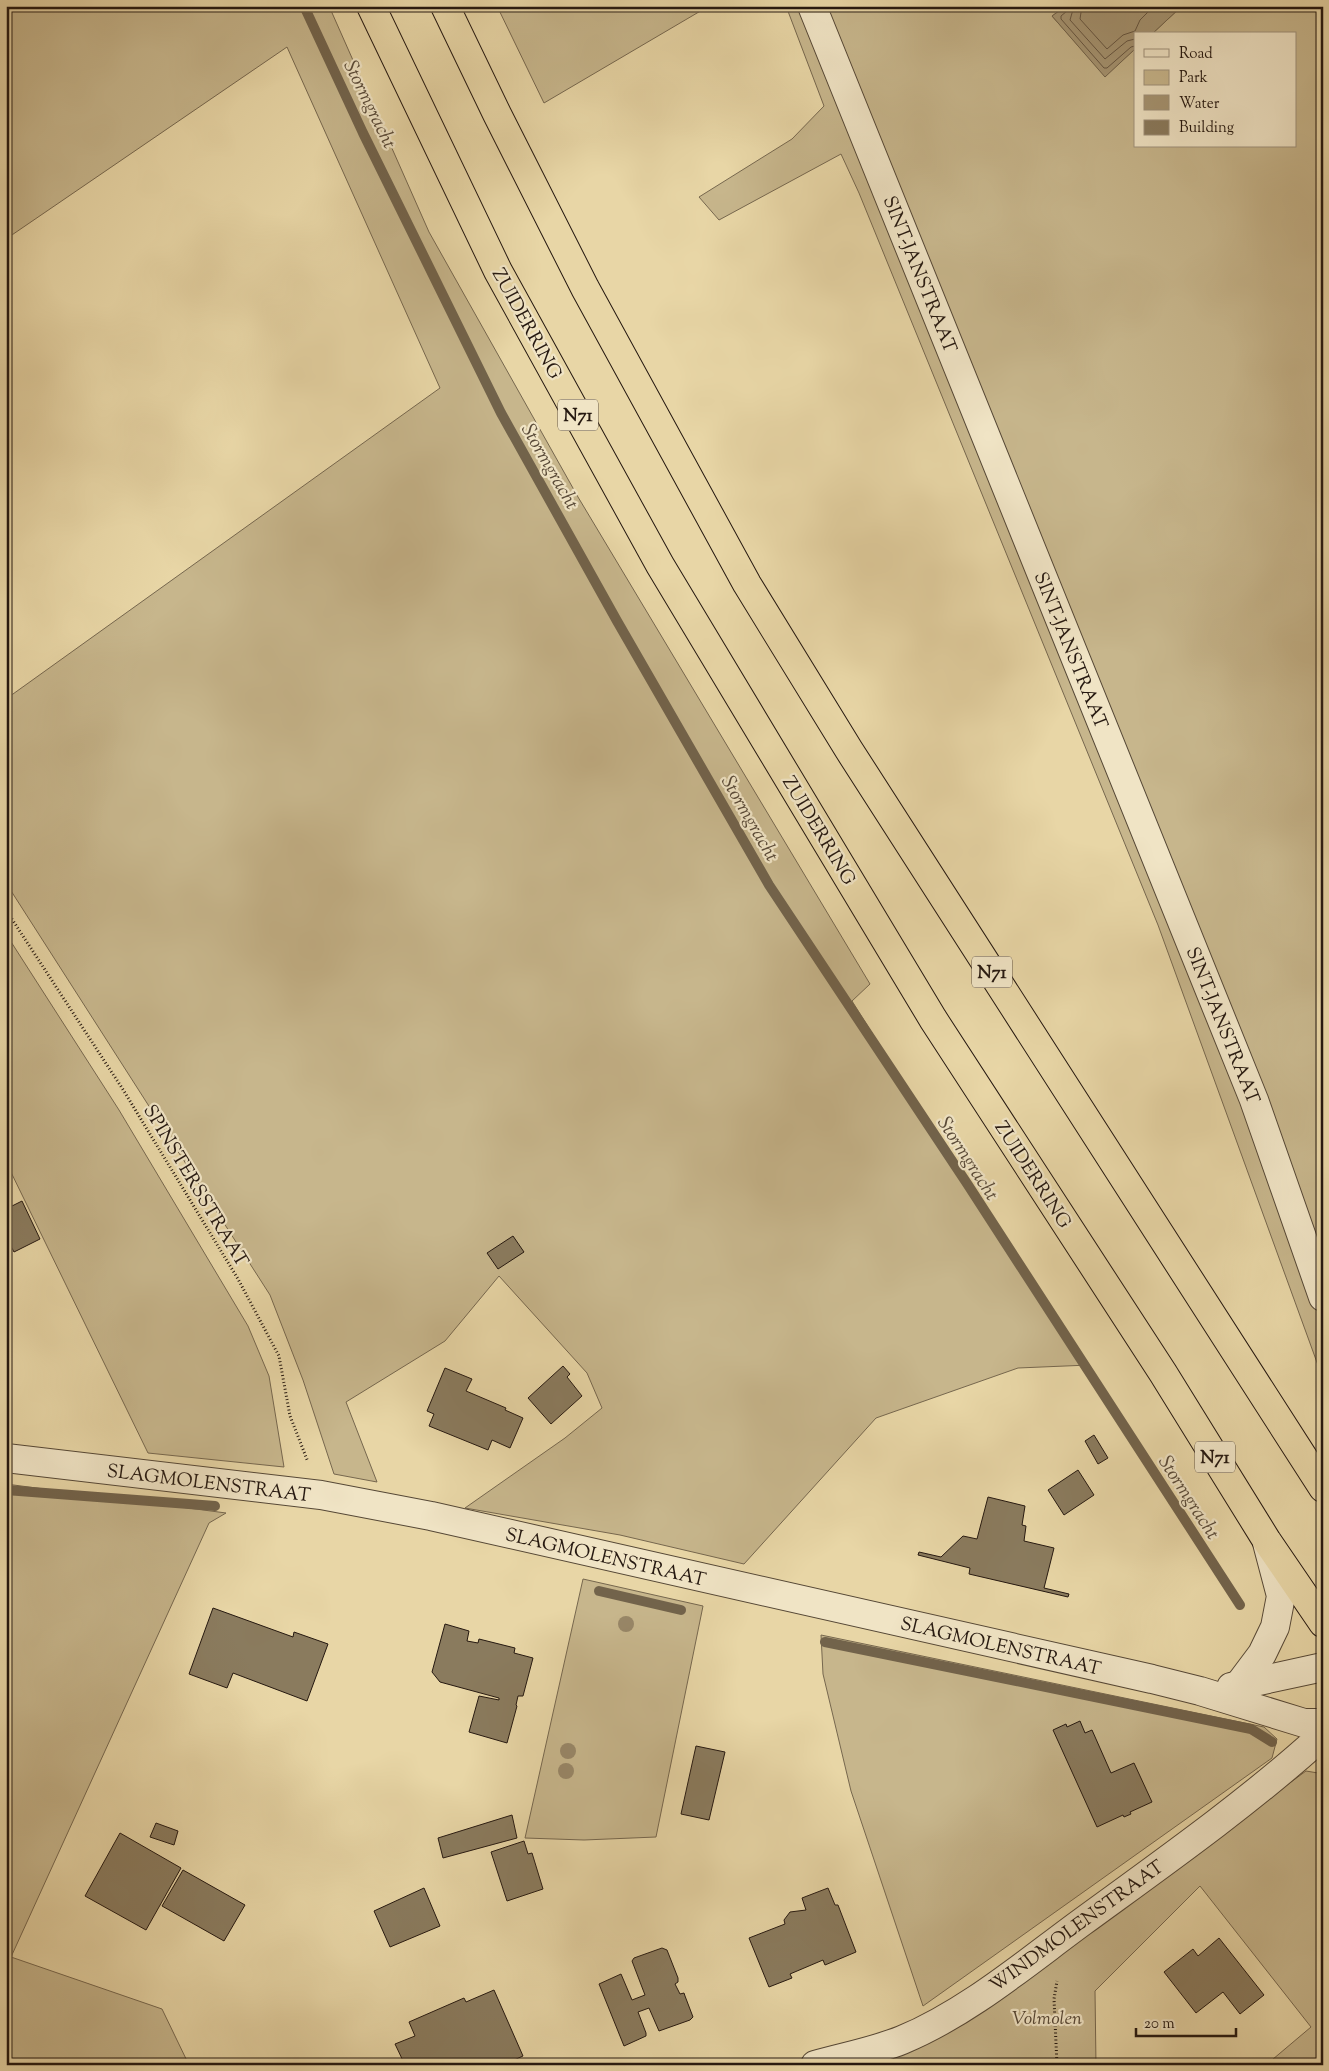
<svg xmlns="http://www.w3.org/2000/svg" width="1329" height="2071" font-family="'Sorts Mill Goudy',serif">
  <rect width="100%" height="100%" fill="#e8d6a6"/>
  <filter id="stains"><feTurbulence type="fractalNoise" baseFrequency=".004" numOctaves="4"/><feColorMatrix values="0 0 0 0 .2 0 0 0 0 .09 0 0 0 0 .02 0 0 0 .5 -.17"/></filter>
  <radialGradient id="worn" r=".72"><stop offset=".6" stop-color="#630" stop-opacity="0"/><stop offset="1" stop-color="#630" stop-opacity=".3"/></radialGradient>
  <g fill="#c7b68c" stroke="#76674e">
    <path d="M6,6h323l100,226 149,265 292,487 -18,17 108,173 129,191 -71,3 -142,50 -132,146 -124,-29 -155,-27 100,-70 37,-30 -15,-35 -88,-97 -54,65 -99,61 31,80 -43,-8 -31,-94 -33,-85 -264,-412v-184l434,-311 -153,-341 -281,192z"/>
    <path d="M497,6h212l-165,97z"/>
    <path d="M786,6h280l-14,10 53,60 30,-27v97h160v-112h-143l30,-28h141v1373l-165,-454 -299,-732 -18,-39 -122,66 -20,-23 93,-58 32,-33z"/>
    <path d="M6,934l113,176 129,216 21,50 15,91 -136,-14 -142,-291z"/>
    <path d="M6,1484l220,29 -17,10 -198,434 151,52 27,56h-183z"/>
    <path d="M583,1579l120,27 -47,231 -72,3 -59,-2z"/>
    <path d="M821,1635l443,92 13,12 -5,19 -349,248 -72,-215 -28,-117z"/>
    <path d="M1306,1771l12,2 5,7v285h-57l45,-38 -111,-141 -105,105 1,74h-243l328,-202z"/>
  </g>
  <path fill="#a69573" stroke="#72634b" d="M1066,6h116l-30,28h-17v15l-30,28 -53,-61z"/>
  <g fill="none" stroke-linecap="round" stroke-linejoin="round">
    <g stroke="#665642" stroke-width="1">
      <path d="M1068,6l-1,5 -6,5v3l43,49h3l24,-21 4,-1"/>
      <path d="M1074,6l-4,14 35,39 22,-18 8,-2"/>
      <path d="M1082,6l-2,13 27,30 16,-14 12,-4 5,-11 14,-14"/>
    </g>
    <g stroke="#72634b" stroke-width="10">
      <path d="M304,6l59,127 138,280 116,208 152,264 199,300 272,420"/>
      <path d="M6,1490l209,16"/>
      <path d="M599,1591l82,19"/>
      <path d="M825,1642l426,87 21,13"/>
    </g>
  </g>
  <g fill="#8a7b5e" stroke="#251810">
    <path d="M22,1201l18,38 -26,13 -8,-15v-28z"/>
    <path d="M513,1236l11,16 -26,17 -11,-16z"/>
    <path d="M563,1366l7,8 -3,3 15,19 -31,28 -23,-26z"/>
    <path d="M445,1368l27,11 -6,12 40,17 -1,2 18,8 -13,30 -18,-8 -4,10 -59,-24 5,-12 -7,-3z"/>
    <path d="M1094,1435l14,23 -10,6 -13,-23z"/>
    <path d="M1078,1470l16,25 -30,20 -16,-25z"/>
    <path d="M988,1497l37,9 -3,19 4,1 -2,15 30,7 -10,40 25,6 -1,3 -99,-23 1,-6 -52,-13 1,-3 22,5 22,-21 14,3z"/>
    <path d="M213,1608l80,29 1,-5 34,12 -21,57 -74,-28 -6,15 -38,-14z"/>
    <path d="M445,1624l24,7 -2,10 11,2 1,-4 36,9 -1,5 19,5 -10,38h-5l-2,9 1,1 -10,37 -38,-11 10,-36 20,4v-2l-59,-16 -8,-10z"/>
    <path d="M1080,1721l5,12 7,-3 19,43 23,-10 18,39 -22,10 1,2 -7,3 -1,-2 -26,12 -44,-97 13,-6 1,3z"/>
    <path d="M696,1746l29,6 -16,68 -28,-6z"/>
    <path d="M512,1815l5,23 -74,20 -5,-20z"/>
    <path d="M156,1823l22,8 -4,14 -24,-8z"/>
    <path d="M120,1833l61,35 -35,62 -61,-34z"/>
    <path d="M524,1841l4,13 4,-1 11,36 -36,12 -16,-49z"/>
    <path d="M183,1870l62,35 -21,36 -62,-35z"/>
    <path d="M424,1888l16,38 -50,21 -16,-36z"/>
    <path d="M828,1888l7,17h3l18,47 -31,13 -2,-5 -33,14 2,4 -23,9 -20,-49 36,-14 -1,-4 6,-8 16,-2 -4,-12z"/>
    <path d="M1219,1938l45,57 -24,19 -17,-22 -27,21 -32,-41 29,-23 5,7z"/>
    <path d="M662,1948l5,2 11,28v4l-3,2 5,10 4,-1 1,3 8,21 -3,3 -31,11 -10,-23 -11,4 8,21v3l-22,10 -25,-62 22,-10 11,26 13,-5 -13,-34 2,-3z"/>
    <path d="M494,1990l29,66 -20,9h-98l-10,-21 20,-8 -6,-14 55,-24 2,4z"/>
  </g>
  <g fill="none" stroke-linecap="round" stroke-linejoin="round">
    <defs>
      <g id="minor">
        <path d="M812,6l442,1094 69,197"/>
        <path d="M6,1458l315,37 110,21 721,163 48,12 104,32h19"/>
        <path d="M1238,1686l24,-32 13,-27 6,-31 -14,-53"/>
        <path d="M1231,1687l92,-20"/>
        <path d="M815,2065c28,-8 60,-14 87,-25 65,-27 124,-77 180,-118 78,-57 159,-114 231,-178"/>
      </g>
      <g id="trunk">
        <path d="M371,6l127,265 162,294 273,454 230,354 104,168 56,82"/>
        <path d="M445,6l52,108 88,174 162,296 102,166 474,738"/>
      </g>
    </defs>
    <use href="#minor" stroke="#564836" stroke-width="30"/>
    <use href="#trunk" stroke="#251810" stroke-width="30"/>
    <g stroke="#251810" stroke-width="3" stroke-dasharray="1 2.5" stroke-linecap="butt">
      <path d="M6,910l116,178 116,191 41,77 11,60 18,46"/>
      <path d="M1057,2065l-3,-66 3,-18"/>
    </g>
    <use href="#minor" stroke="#f0e4c5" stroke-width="28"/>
    <use href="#trunk" stroke="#e8d6a6" stroke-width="28"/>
  </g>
  <g fill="#988768">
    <circle cx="626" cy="1624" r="8"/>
    <circle cx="568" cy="1751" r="8"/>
    <circle cx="566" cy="1771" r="8"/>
  </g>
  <g text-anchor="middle" stroke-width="4.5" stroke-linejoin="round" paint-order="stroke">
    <g fill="#f0e4c5" stroke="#625546" stroke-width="1">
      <rect x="558" y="399.5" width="40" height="31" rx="4"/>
      <rect x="972" y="956.5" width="40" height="31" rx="4"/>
      <rect x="1195" y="1441.5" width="40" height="31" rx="4"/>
    </g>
    <g font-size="18" font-weight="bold" fill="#251810">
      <text x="578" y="421">N71</text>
      <text x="992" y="978">N71</text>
      <text x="1215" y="1463">N71</text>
    </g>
    <g font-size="19" fill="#251810" stroke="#f0e4c5">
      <text transform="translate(921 274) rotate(68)" y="7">SINT-JANSTRAAT</text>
      <text transform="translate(528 323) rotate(61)" y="7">ZUIDERRING</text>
      <text transform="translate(1072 650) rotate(68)" y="7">SINT-JANSTRAAT</text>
      <text transform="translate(820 830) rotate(59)" y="7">ZUIDERRING</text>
      <text transform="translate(1224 1025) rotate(68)" y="7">SINT-JANSTRAAT</text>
      <text transform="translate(1034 1174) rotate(57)" y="7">ZUIDERRING</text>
      <text transform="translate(197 1185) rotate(59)" y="7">SPINSTERSSTRAAT</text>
      <text transform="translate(209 1482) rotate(7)" y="7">SLAGMOLENSTRAAT</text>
      <text transform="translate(606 1556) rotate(13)" y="7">SLAGMOLENSTRAAT</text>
      <text transform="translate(1001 1645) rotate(13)" y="7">SLAGMOLENSTRAAT</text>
      <text transform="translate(1076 1925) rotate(-36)" y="7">WINDMOLENSTRAAT</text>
    </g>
    <g font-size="19" font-style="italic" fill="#564735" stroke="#f0e4c5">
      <text x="1047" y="2024">Volmolen</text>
    </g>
    <g font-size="20" font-style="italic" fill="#594a38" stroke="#f0e4c5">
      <text transform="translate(371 104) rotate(64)" y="7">Stormgracht</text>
      <text transform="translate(551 466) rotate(60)" y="7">Stormgracht</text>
      <text transform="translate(751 818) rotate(60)" y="7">Stormgracht</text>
      <text transform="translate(969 1158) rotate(57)" y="7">Stormgracht</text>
      <text transform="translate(1190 1497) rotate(57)" y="7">Stormgracht</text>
    </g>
  </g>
  <rect width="1329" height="2071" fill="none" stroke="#e8d6a6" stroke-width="25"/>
  <rect x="8" y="8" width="1314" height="2056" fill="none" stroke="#251810" stroke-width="2.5"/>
  <rect x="12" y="12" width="1304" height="2046" fill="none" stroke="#251810"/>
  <rect x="1134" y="32" width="162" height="115" fill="#f0e4c5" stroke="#9f927d"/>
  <rect x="1144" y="49" width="25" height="8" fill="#f0e4c5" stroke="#9f927d"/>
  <text x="1179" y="58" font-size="15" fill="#251810">Road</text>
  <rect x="1144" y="70" width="25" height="15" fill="#c7b68c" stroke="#9f927d"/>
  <text x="1179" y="82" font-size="15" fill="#251810">Park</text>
  <rect x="1144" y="95" width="25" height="15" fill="#a69573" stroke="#9f927d"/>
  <text x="1179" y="108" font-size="15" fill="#251810">Water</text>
  <rect x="1144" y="120" width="25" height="15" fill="#8a7b5e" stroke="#9f927d"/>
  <text x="1179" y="132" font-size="15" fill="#251810">Building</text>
  <path d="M1136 2028v8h100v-8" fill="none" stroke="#251810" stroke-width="2.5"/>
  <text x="1144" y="2028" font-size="15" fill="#251810" stroke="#f0e4c5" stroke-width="4" paint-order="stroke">20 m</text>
  <rect width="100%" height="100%" filter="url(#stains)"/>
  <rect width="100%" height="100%" fill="url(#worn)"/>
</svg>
